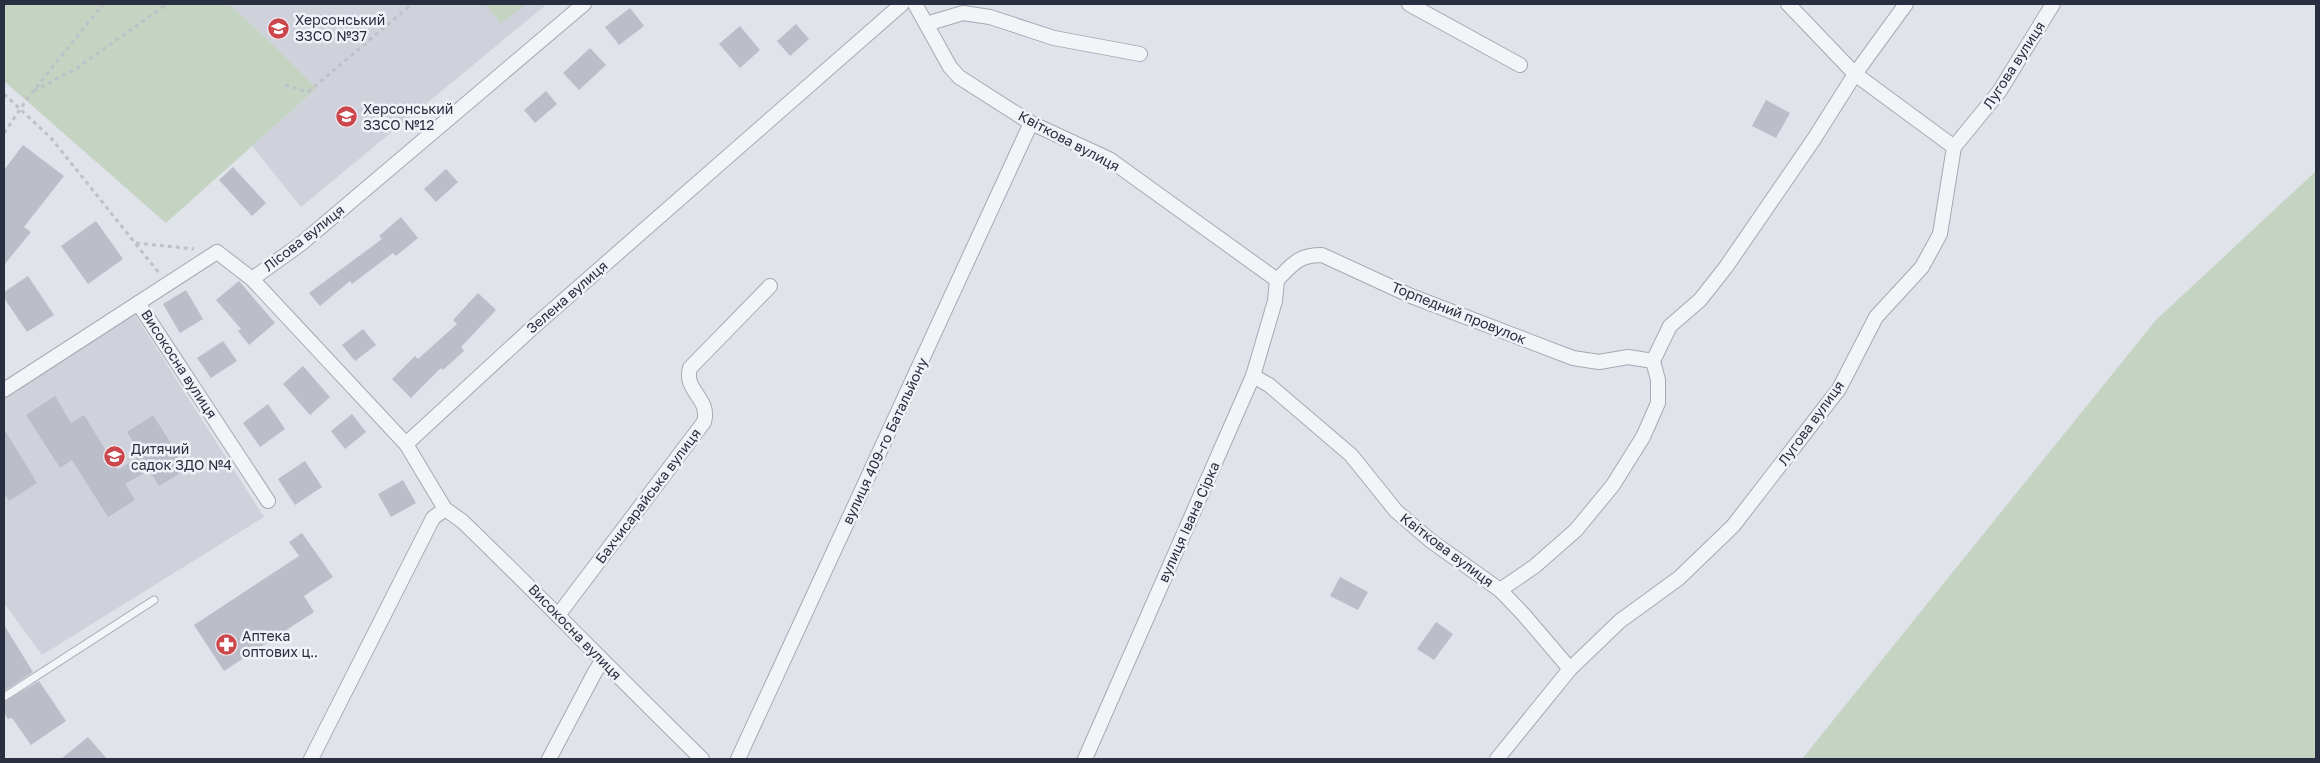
<svg xmlns="http://www.w3.org/2000/svg" width="2320" height="763" font-family="'Golos Text',sans-serif">
  <rect width="100%" height="100%" fill="#e0e3e9"/>
  <g fill="#cfd2db">
    <path d="M229,4h318l-246,203 -49,-61 65,-58 -36,-36z"/>
    <path d="M134,313l130,204 -222,138 -38,-52v-205z"/>
  </g>
  <g fill="#c4d3c2">
    <path d="M4,4h225l52,48 36,36 -151,135 -162,-142z"/>
    <path d="M485,4h41l-25,20z"/>
    <path d="M2316,171v588h-514l354,-439z"/>
  </g>
  <g fill="#bbbec9">
    <path d="M630,8l14,18 -25,19 -14,-18z"/>
    <path d="M796,24l13,15 -19,17 -13,-15z"/>
    <path d="M740,26l20,24 -20,18 -21,-24z"/>
    <path d="M590,48l16,17 -27,25 -16,-17z"/>
    <path d="M546,91l11,13 -22,19 -11,-13z"/>
    <path d="M1766,100l24,13 -14,25 -24,-12z"/>
    <path d="M23,145l41,31 -40,51 7,5 -27,33v-95z"/>
    <path d="M233,167l33,36 -14,13 -33,-36z"/>
    <path d="M446,169l12,13 -22,20 -12,-13z"/>
    <path d="M401,217l17,21 -22,18 -3,-3 -41,31 -2,-3 -30,25 -11,-13 73,-54 -3,-3z"/>
    <path d="M96,221l27,38 -35,25 -27,-38z"/>
    <path d="M28,276l26,39 -27,17 -23,-34v-6z"/>
    <path d="M239,281l36,42 -26,22 -11,-14 3,-2 -25,-29z"/>
    <path d="M186,290l17,29 -23,14 -17,-29z"/>
    <path d="M478,293l18,17 -35,37 3,4 -21,19 -2,-2 -30,30 -19,-19 23,-23 3,3 39,-35 -4,-4z"/>
    <path d="M363,329l13,16 -21,16 -13,-16z"/>
    <path d="M223,341l14,20 -26,17 -14,-20z"/>
    <path d="M303,366l27,31 -20,18 -27,-31z"/>
    <path d="M55,396l16,27 13,-8 34,55 23,-15 -14,-23 26,-17 34,54 -28,17 -10,-16 -24,14 10,16 -27,17 -36,-57 -12,8 -34,-53z"/>
    <path d="M268,404l17,25 -25,18 -17,-24z"/>
    <path d="M352,414l14,18 -21,17 -14,-18z"/>
    <path d="M4,429l33,54 -28,18 -5,-8z"/>
    <path d="M305,461l17,26 -27,18 -17,-26z"/>
    <path d="M403,480l13,23 -25,14 -13,-23z"/>
    <path d="M302,533l31,44 -29,19 10,16 -90,59 -30,-46 105,-69 -10,-14z"/>
    <path d="M1340,577l28,15 -10,18 -28,-14z"/>
    <path d="M1436,622l17,12 -19,26 -17,-11z"/>
    <path d="M4,625l29,47 -29,19z"/>
    <path d="M39,681l27,40 -35,24 -19,-27 -4,1 -4,-6v-11z"/>
    <path d="M88,737l19,22h-46z"/>
  </g>
  <g fill="none" stroke-linecap="round" stroke-linejoin="round">
    <defs>
      <path id="lane" d="M4,697l150,-97"/>
      <g id="street">
        <path d="M915,4l35,63 9,10 72,46 78,36 168,121"/>
        <path d="M1409,4l111,61"/>
        <path d="M1788,4l67,70 99,73"/>
        <path d="M926,24l37,-11 27,4 64,21 86,16"/>
        <path d="M252,279l50,-36 282,-239"/>
        <path d="M1277,280c16,-16 21,-25 45,-25l89,41 162,62 26,4 29,-5 25,4"/>
        <path d="M138,303l130,198"/>
        <path d="M1253,376l16,9 82,70 45,56 35,30 69,49 24,25 46,54"/>
        <path d="M4,390l213,-138 35,27 154,165 125,-115 371,-325"/>
        <path d="M406,444l39,65 17,12c81,78 159,159 240,238"/>
        <path d="M1500,590l35,-24 41,-36 37,-45 30,-48 15,-34v-23l-5,-19 17,-35 30,-26 26,-33 88,-128 41,-65 51,-70"/>
        <path d="M559,614l145,-192c7,-24 -21,-31 -14,-54l80,-82"/>
        <path d="M311,759l122,-241 12,-9"/>
        <path d="M549,759l46,-87 7,-11"/>
        <path d="M738,759l293,-636"/>
        <path d="M1085,759l168,-383 22,-75 2,-21"/>
        <path d="M1497,759l73,-90 50,-48 59,-43 54,-52 106,-137 37,-72 46,-50 18,-33 14,-87 45,-55 54,-88"/>
      </g>
    </defs>
    <use href="#lane" stroke="#a5a9b3" stroke-width="9"/>
    <use href="#street" stroke="#a5a9b3" stroke-width="16"/>
    <g stroke="#bec1c7" stroke-width="3" stroke-dasharray="4 4" stroke-linecap="butt">
      <path d="M285,85l23,7 104,-88"/>
      <path d="M34,91l43,-23 90,-64"/>
      <path d="M4,94l47,44 108,135"/>
      <path d="M4,133l23,-34 76,-95"/>
      <path d="M136,243l58,6"/>
    </g>
    <use href="#lane" stroke="#f3f4f7" stroke-width="7"/>
    <use href="#street" stroke="#f3f4f7" stroke-width="14"/>
  </g>
  <defs>
    <symbol id="school-disc" viewBox="-11 -11 22 22"><circle r="9.5" fill="#cc474c" stroke="#f0f2f7"/><path d="M0-5L7-2L0 1L-7-2ZM-4 1L0 2.5L4 1V4Q0 6-4 4Z" fill="#fff"/></symbol>
    <symbol id="pharmacy-disc" viewBox="-11 -11 22 22"><circle r="9.5" fill="#cc474c" stroke="#f0f2f7"/><path d="M-2-6h4v4h4v4h-4v4h-4v-4h-4v-4h4Z" fill="#fff"/></symbol>
  </defs>
  <g fill-rule="evenodd">
    <use href="#school-disc" x="266" y="16" width="25" height="25"/>
    <use href="#school-disc" x="334" y="104" width="25" height="25"/>
    <use href="#school-disc" x="102" y="444" width="25" height="25"/>
    <use href="#pharmacy-disc" x="214" y="632" width="25" height="25"/>
  </g>
  <g text-anchor="middle" stroke-width="5" stroke-linejoin="round" paint-order="stroke">
    <g font-size="14" fill="#292f40" stroke="#f0f2f7" text-anchor="start">
      <text x="295" y="25">Херсонський<tspan x="295" dy="16">ЗЗСО №37</tspan></text>
      <text x="363" y="114">Херсонський<tspan x="363" dy="16">ЗЗСО №12</tspan></text>
      <text x="131" y="454">Дитячий<tspan x="131" dy="16">садок ЗДО №4</tspan></text>
      <text x="242" y="641">Аптека<tspan x="242" dy="16">оптових ц‥</tspan></text>
    </g>
    <g font-size="14" fill="#292f40" stroke="#f0f2f7">
      <text transform="translate(2014 65) rotate(-57)" y="5">Лугова вулиця</text>
      <text transform="translate(1069 141) rotate(28)" y="5">Квіткова вулиця</text>
      <text transform="translate(304 238) rotate(-38)" y="5">Лісова вулиця</text>
      <text transform="translate(567 297) rotate(-41)" y="5">Зелена вулиця</text>
      <text transform="translate(1459 313) rotate(22)" y="5">Торпедний провулок</text>
      <text transform="translate(179 364) rotate(57)" y="5">Високосна вулиця</text>
      <text transform="translate(1811 423) rotate(-54)" y="5">Лугова вулиця</text>
      <text transform="translate(885 441) rotate(-65)" y="5">вулиця 409-го Батальйону</text>
      <text transform="translate(648 496) rotate(-53)" y="5">Бахчисарайська вулиця</text>
      <text transform="translate(1189 522) rotate(-66)" y="5">вулиця Івана Сірка</text>
      <text transform="translate(1447 550) rotate(37)" y="5">Квіткова вулиця</text>
      <text transform="translate(575 632) rotate(46)" y="5">Високосна вулиця</text>
    </g>
  </g>
  <rect width="2320" height="763" fill="none" stroke="#292f40" stroke-width="10"/>
</svg>
